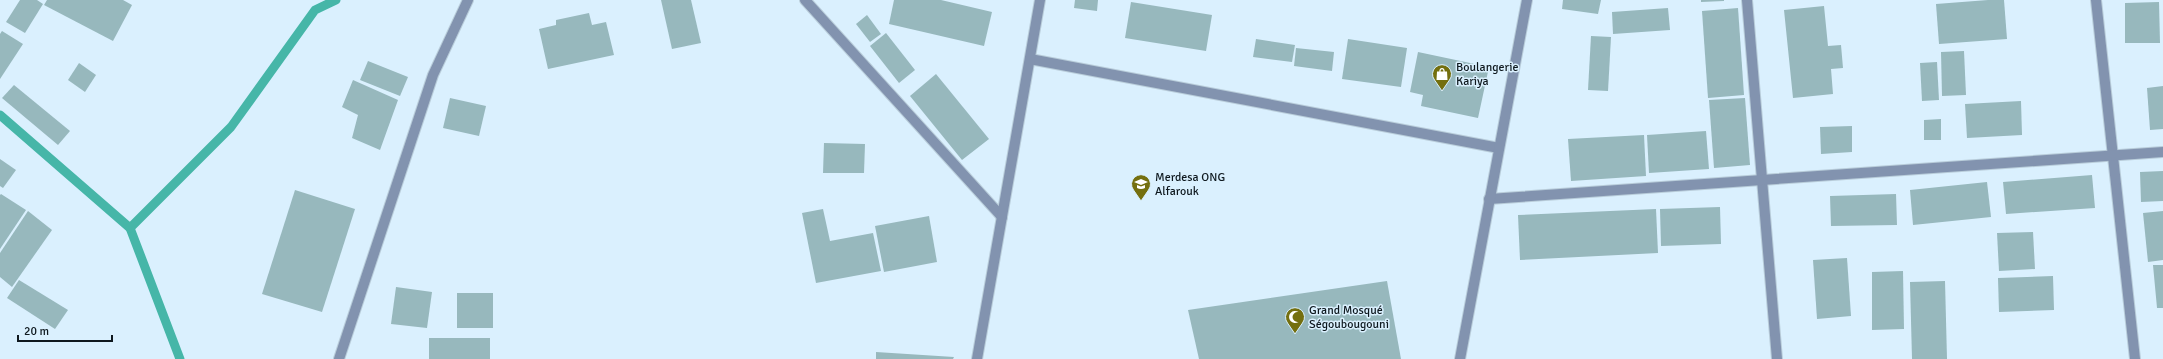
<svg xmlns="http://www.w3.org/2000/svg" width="2163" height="359" font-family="Signika,sans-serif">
  <rect width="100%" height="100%" fill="#daf0fe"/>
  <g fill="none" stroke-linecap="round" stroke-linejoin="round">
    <g stroke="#46b6a8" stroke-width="9">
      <path d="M0,115l130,113 50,131"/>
      <path d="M130,228l101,-101 84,-117 21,-10"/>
    </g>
  </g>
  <g fill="#97b8bd">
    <path d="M20,0h17l6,4 -18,29 -19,-11z"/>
    <path d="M47,0h76l9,5 -19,36 -69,-36z"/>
    <path d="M661,0h30l10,43 -29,6z"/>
    <path d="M894,0h47l51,12 -8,34 -95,-22z"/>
    <path d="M1075,0h23l-1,11 -23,-3z"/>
    <path d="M1563,0h38l-3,14 -36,-5z"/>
    <path d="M1701,0h23v1l-23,1z"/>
    <path d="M1988,0h16l3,39 -68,5 -3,-40z"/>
    <path d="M1131,2l81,13 -6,36 -81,-13z"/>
    <path d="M2159,2l1,41h-35v-40z"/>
    <path d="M1824,6l4,40 13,-1 2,23 -12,1 2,25 -40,4 -9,-88z"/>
    <path d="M1668,8l2,22 -57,4 -1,-22z"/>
    <path d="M1738,8l6,87 -36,3 -6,-87z"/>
    <path d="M589,13l3,12 14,-3 8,33 -66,14 -9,-40 17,-4v-5z"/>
    <path d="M867,15l14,19 -11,8 -14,-18z"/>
    <path d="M2,31l21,13 -23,35v-45z"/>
    <path d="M886,33l29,37 -16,13 -29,-37z"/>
    <path d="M1591,36l20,1 -3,54 -20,-1z"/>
    <path d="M1256,39l39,6 -3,17 -39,-5z"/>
    <path d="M1348,39l59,9 -6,39 -59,-8z"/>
    <path d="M1296,48l38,4 -2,19 -38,-5z"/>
    <path d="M1964,51l2,44 -24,1 -1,-44z"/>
    <path d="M1418,52l71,15 -11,51 -57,-12 2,-11 -13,-3z"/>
    <path d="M368,61l40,16 -8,19 -40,-16z"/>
    <path d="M1937,62l2,38 -17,1 -2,-38z"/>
    <path d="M79,63l17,12 -11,17 -17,-12z"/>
    <path d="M936,74l53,65 -27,21 -52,-64z"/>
    <path d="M353,80l45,20 -18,50 -28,-12 6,-23 -16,-8z"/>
    <path d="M14,85l56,46 -12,14 -56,-47z"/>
    <path d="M2163,86v43l-13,1 -3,-42z"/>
    <path d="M450,98l36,8 -7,30 -36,-8z"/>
    <path d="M1745,98l5,67 -36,3 -5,-68z"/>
    <path d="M2021,101l1,34 -55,3 -2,-34z"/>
    <path d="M1941,119v21h-17v-20z"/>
    <path d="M1852,126v26l-31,2 -1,-27z"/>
    <path d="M1706,131l3,38 -60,4 -2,-38z"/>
    <path d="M1644,135l2,41 -75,5 -3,-42z"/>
    <path d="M824,143l41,1 -1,29h-41z"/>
    <path d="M0,159l16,11 -13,18 -3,-2z"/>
    <path d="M2163,171v30l-22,1 -1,-30z"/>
    <path d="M2092,175l3,33 -89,6 -3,-32z"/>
    <path d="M1987,182l4,35 -78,8 -3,-35z"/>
    <path d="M295,190l60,19 -33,103 -60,-18z"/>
    <path d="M1,194l25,16 -26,39v-54z"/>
    <path d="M1896,194l1,31 -66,1 -1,-30z"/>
    <path d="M1720,207l1,37 -60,2 -1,-37z"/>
    <path d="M823,209l7,32 43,-8 8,38 -65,12 -14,-70z"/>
    <path d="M1656,209l2,44 -138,7 -2,-45z"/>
    <path d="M28,211l24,19 -40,57 -12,-10v-24z"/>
    <path d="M2163,211v49l-15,2 -5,-49z"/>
    <path d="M929,216l8,46 -53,10 -9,-46z"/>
    <path d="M2033,232l2,37 -36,2 -2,-38z"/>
    <path d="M1847,258l4,58 -34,3 -4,-59z"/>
    <path d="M2153,265h10v43h-6z"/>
    <path d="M1903,271l1,58 -32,1v-58z"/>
    <path d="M2053,276l1,34 -55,2 -1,-34z"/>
    <path d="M19,280l49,30 -13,19 -48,-31z"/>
    <path d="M1387,281l14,78h-202l-11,-49z"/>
    <path d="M1945,281l2,78h-35l-2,-77z"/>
    <path d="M396,287l36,5 -5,36 -36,-4z"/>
    <rect x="457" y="293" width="36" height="35"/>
    <rect x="429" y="338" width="61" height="21"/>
    <path d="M876,352l78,5 -1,2h-77z"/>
  </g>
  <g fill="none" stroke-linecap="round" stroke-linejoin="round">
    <defs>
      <g id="minor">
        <path d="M805,0l197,217"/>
        <path d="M1747,0l30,359"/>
        <path d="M2096,0l39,359"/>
        <path d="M1030,59l469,89"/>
        <path d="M1489,199l674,-47"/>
        <path d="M339,359l94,-284 35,-75"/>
        <path d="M977,359l63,-359"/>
        <path d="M1460,359l67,-359"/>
      </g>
    </defs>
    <use href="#minor" stroke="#b9cdda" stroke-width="12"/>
    <use href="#minor" stroke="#8293af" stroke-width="10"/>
  </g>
  <defs>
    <symbol id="shop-pin" viewBox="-11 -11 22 30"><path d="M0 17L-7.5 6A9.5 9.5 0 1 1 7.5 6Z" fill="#746f0f" stroke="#daf0fe"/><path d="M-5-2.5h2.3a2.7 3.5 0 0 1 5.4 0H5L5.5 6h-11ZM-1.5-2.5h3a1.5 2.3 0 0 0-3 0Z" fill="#fff"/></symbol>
    <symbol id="school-pin" viewBox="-11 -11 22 30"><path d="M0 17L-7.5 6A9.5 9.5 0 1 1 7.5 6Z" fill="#746f0f" stroke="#daf0fe"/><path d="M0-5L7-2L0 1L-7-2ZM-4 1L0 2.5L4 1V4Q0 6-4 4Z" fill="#fff"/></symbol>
    <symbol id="mosque-pin" viewBox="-11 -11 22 30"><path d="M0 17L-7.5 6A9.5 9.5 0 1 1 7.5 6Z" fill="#746f0f" stroke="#daf0fe"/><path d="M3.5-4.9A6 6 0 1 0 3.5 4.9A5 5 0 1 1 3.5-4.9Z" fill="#fff"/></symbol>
  </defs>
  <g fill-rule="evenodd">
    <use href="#shop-pin" x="1431" y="63" width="22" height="30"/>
    <use href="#school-pin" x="1130" y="173" width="22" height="30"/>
    <use href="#mosque-pin" x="1284" y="306" width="22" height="30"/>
  </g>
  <g text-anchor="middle" stroke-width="3" stroke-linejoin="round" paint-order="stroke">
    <g font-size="12" fill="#0e181e" stroke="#daf0fe" text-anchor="start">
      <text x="1456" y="71">Boulangerie<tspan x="1456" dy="14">Kariya</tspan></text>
      <text x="1155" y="181">Merdesa ONG<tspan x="1155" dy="14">Alfarouk</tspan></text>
      <text x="1309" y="314">Grand Mosqué<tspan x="1309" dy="14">Ségoubougouni</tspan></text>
    </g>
  </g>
  <path d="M18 335v6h94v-6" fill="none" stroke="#0e181e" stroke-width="2"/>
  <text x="24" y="335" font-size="12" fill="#0e181e" stroke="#daf0fe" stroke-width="3" paint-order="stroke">20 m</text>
</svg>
